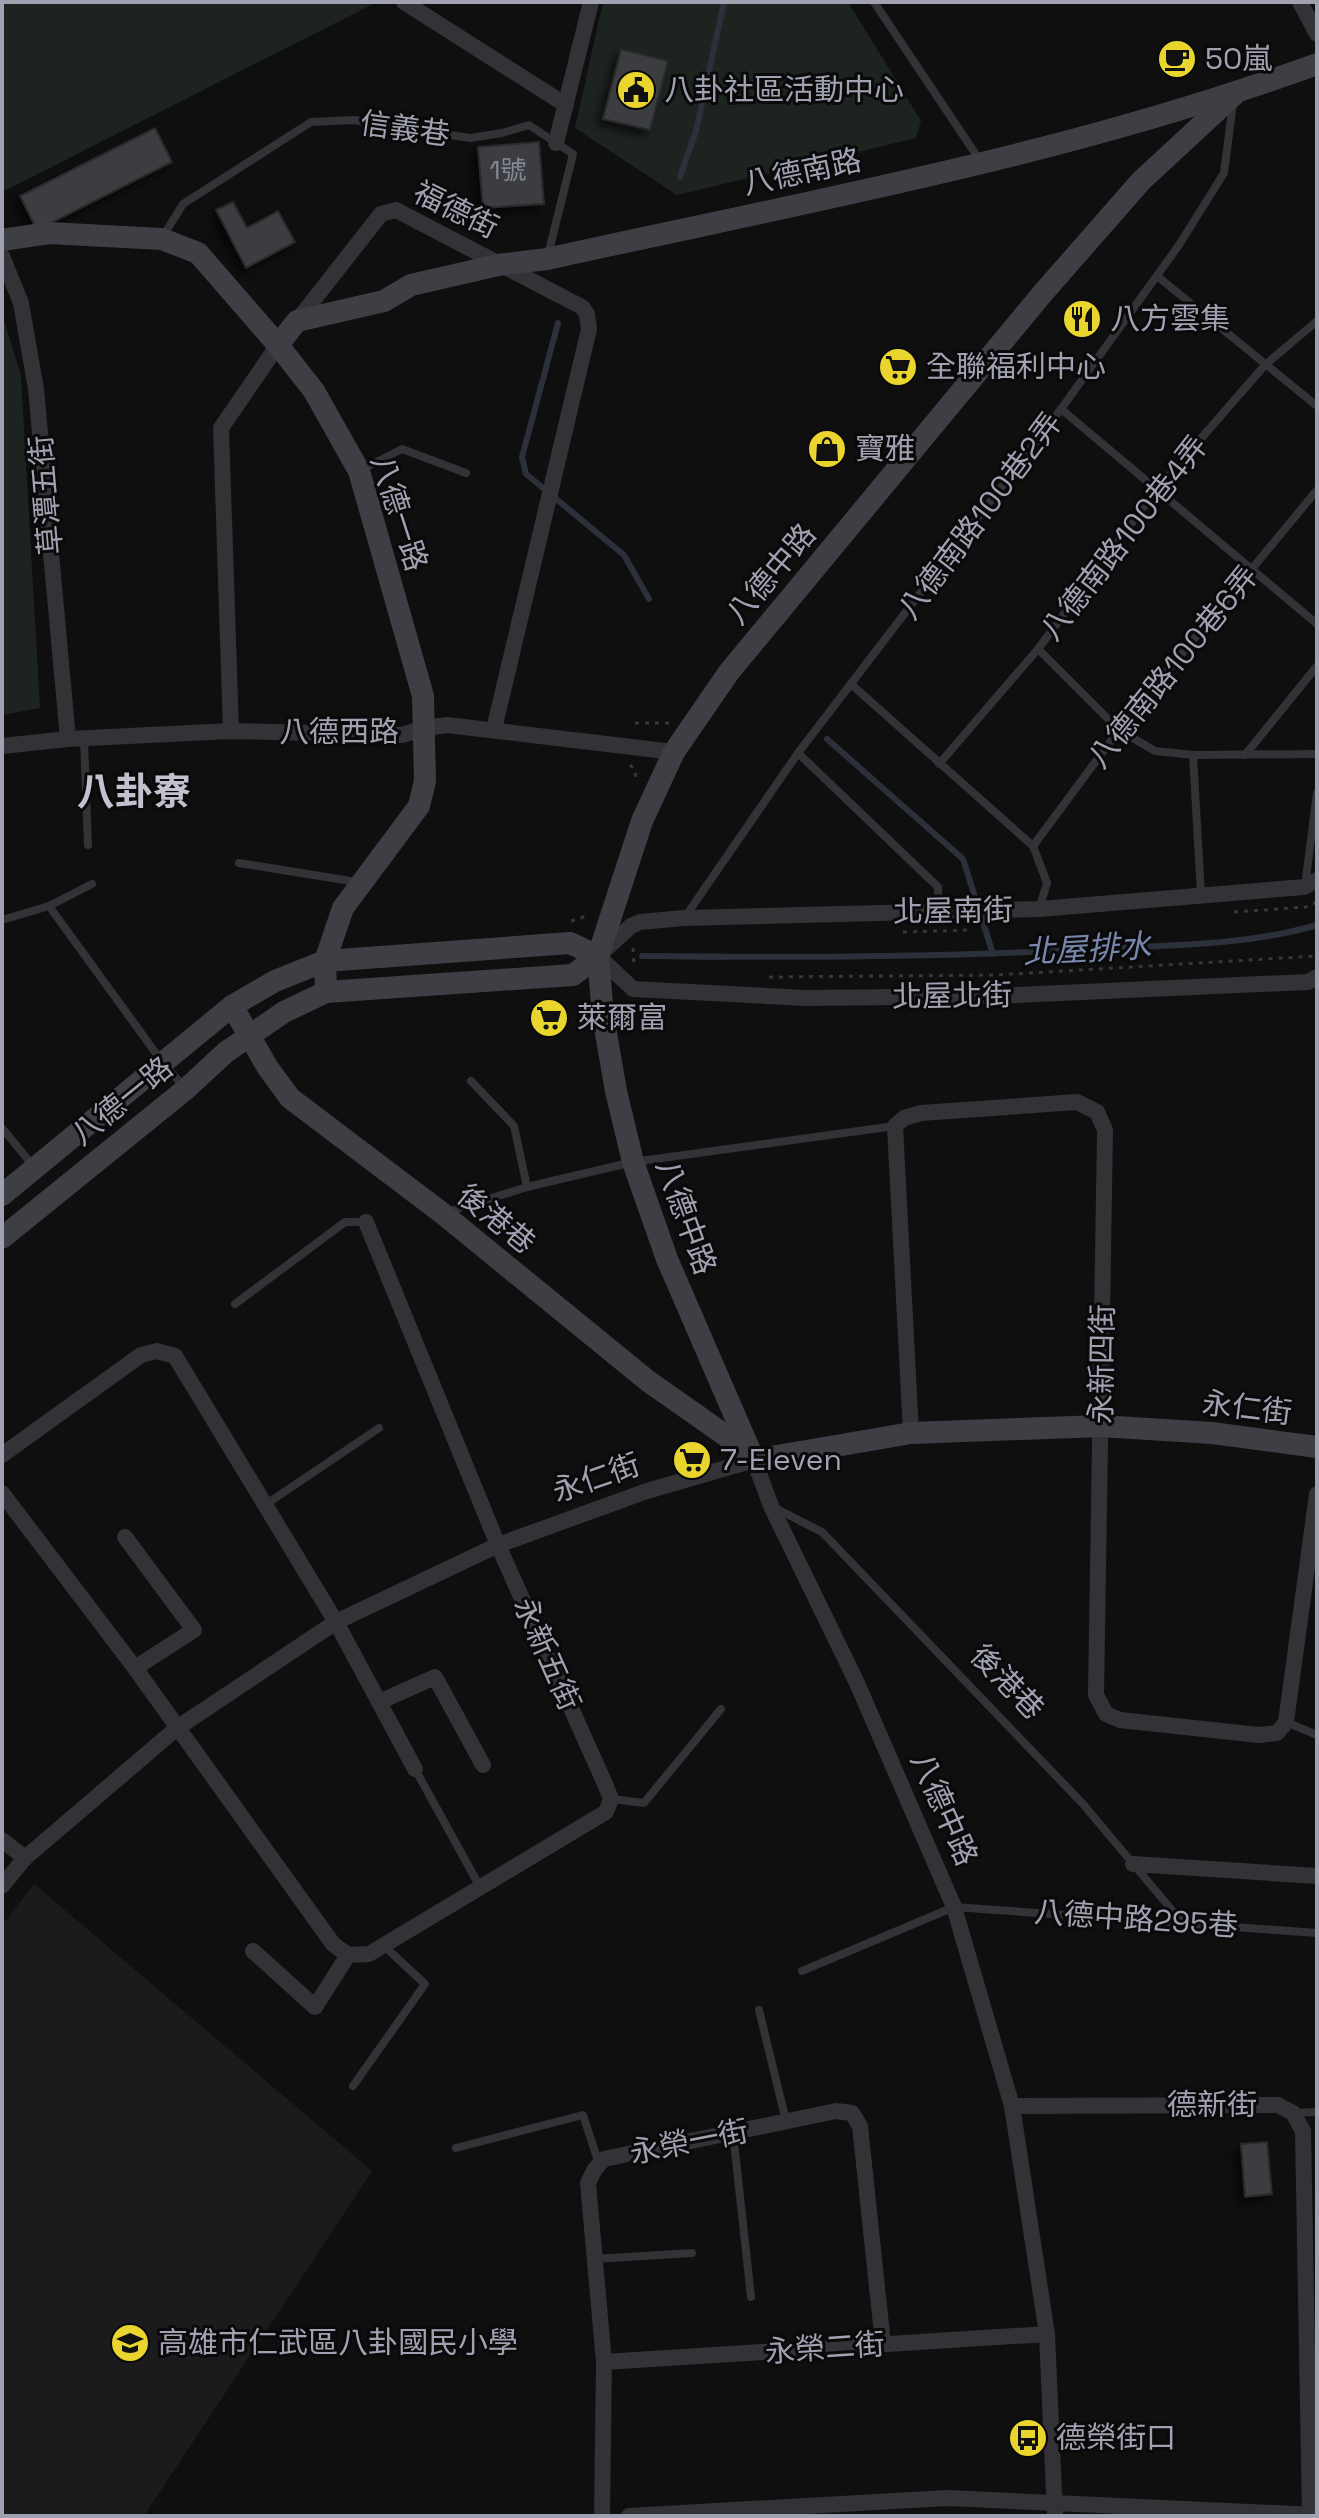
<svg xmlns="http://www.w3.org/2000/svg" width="1319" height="2518" font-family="'Space Grotesk','Noto Sans TC',sans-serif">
  <defs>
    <filter id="shadow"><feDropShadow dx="-6" dy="6" stdDeviation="4" flood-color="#0009"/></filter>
  </defs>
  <rect width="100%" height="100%" fill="#0f0f10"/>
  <path fill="#1b1b1d" d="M34,1884l338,287 -228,345h-142v-591z"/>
  <g fill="#1d2420">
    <path d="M2,2h375l-375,190z"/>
    <path d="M603,2h245l73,119 -5,17 -239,57 -102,-67z"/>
    <path d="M2,313l19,63 19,332 -38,7z"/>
  </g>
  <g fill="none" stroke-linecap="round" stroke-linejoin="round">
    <g stroke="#2b303a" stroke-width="6">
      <path d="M680,177l16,-46 28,-129"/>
      <path d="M558,323l-36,134 4,17 98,81 25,44"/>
      <path d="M827,739l136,120 30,95"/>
      <path d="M642,956c151,2 301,1 451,-7 75,-4 152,-3 224,-24"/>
    </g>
  </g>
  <g fill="#3b3c40" stroke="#2a292c" stroke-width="2" filter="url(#shadow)">
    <path d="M621,49l47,12 -18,69 -47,-11z"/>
    <path d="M155,128l17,34 -135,68 -17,-34z"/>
    <path d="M539,142l5,62 -61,4 -5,-61z"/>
    <path d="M233,202l14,26 31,-17 17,31 -49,26 -30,-58z"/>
    <path d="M1267,2142l5,52 -27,3 -4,-53z"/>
  </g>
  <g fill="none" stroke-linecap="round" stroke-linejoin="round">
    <g stroke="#36363c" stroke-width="3" stroke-dasharray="4 6" stroke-linecap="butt">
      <path d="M635,723h34"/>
      <path d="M630,765l5,5 1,13"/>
      <path d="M1234,912l72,-5 11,-5"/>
      <path d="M571,921l19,-6"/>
      <path d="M903,932l68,-2"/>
      <path d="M633,948l1,17"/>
      <path d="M769,977l227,-2 321,-19"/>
    </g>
    <g stroke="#323237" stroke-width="8">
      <path d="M874,2l105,157"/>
      <path d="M162,238l21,-34 128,-82 43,-2 116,18 32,-5 27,-8 44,29 -25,101"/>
      <path d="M1157,276l160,130"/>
      <path d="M1061,409l256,215"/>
      <path d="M359,471l43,-22 64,24"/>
      <path d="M1038,649l81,81 36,21 38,4 124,-1"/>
      <path d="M852,685l181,161 14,37 -8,26"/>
      <path d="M84,740l4,105"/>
      <path d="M798,753l140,134v24"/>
      <path d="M1193,755l8,140"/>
      <path d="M1245,755l72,-89"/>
      <path d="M939,764l99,-115 119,-160 108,-124 52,-44"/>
      <path d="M1033,846l86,-116 198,-240"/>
      <path d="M239,863l118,19"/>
      <path d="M1305,886l12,-93"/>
      <path d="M49,906l114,157 22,25"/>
      <path d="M685,917l113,-164 263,-344 118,-164 45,-72 9,-70"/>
      <path d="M2,920l47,-14 43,-22"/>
      <path d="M471,1081l43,45 13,61"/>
      <path d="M2,1128l32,39"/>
      <path d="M447,1212l80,-25 106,-25 262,-36"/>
      <path d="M235,1304l110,-82h21"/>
      <path d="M265,1505l114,-77"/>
      <path d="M775,1508l47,24 261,272 98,117"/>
      <path d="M1286,1722l31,13"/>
      <path d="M415,1769l65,118"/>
      <path d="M611,1799l33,4 77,-94"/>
      <path d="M802,1971l152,-64 363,26"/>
      <path d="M759,2010l27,111"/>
      <path d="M353,2086l72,-102 -42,-39"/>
      <path d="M1294,2113l23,-1"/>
      <path d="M733,2133l18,164"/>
      <path d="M456,2148l127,-33 16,49"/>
      <path d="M594,2259l98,-6"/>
    </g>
    <g stroke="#323237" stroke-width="16">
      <path d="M404,2l162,103"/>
      <path d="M1300,2l17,32"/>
      <path d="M556,143l35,-141"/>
      <path d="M2,256l19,47 15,86 32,350"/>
      <path d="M297,321l84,-107 15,-4 186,97 5,7 2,15 -95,400"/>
      <path d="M231,731l-10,-303 57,-83"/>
      <path d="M2,746l66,-7 163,-8 171,4 23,-7 22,-3 227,27"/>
      <path d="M1317,880l-13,7 -265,22 -355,9 -44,4 -9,4 -33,30 35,33 172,9 190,-2 313,-14 9,-5"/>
      <path d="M911,1433l-16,-307 9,-8 17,-5 156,-11 20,10 8,18 -9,565 10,19 14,6 139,15 18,-2 9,-11 31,-228"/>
      <path d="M2,1455l139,-100 16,-4 18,5 161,266 79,147"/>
      <path d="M2,1493l133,175 198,276 15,11 21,-1 237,-142 5,-13 -6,-15 -107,-239 -132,-323"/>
      <path d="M125,1537l69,93 -59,38"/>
      <path d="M379,1702l56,-25 48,88"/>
      <path d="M2,1840l23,18"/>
      <path d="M1133,1864l184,12"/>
      <path d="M2,1886l23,-28 152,-130 159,-106 162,-77 149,-54 107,-31 17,46 86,177 97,224 58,199 35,228 8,182"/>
      <path d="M253,1951l62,56 33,-52"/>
      <path d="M1012,2106l266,-1 15,8 10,18 7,385"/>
      <path d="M604,2362l443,-28"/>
      <path d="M602,2516l2,-154 -16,-179 7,-14 9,-10 232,-48 16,2 8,13 23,218"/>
      <path d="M629,2516l318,-18 370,17"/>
    </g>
    <g stroke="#3e3e45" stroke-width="22">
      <path d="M1235,94l-94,87 -99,113 -313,378 -55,80 -32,69 -44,135 5,60 13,75 17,71 34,97 87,201 157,-27 190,-7 111,7 105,14"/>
      <path d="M2,240l47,-7 113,6 36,14 80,92 36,46 45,80 64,225 2,85 -6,25 -76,102 -18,53 1,31"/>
      <path d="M278,345l19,-24 87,-20 27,-16 87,-20 49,-6c258,-57 521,-104 770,-195"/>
      <path d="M232,1006l36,62 22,30 152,115 206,168 101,71"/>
      <path d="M2,1195l230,-189 43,-25 50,-20 245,-18 28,13"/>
      <path d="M2,1238l184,-149 40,-37 58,-40 42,-20 247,-17 25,-19"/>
    </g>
  </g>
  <defs>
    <symbol id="cafe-disc" viewBox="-11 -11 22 22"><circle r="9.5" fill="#e9d52d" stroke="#0a0a0b"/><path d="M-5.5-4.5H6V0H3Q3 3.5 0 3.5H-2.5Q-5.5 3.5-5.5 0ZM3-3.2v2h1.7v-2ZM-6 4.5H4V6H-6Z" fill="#111"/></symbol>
    <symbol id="civic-disc" viewBox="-11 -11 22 22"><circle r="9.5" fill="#e9d52d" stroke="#0a0a0b"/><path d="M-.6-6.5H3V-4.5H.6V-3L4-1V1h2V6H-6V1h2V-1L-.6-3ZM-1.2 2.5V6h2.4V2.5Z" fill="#111"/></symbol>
    <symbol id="restaurant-disc" viewBox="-11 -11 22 22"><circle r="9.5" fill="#e9d52d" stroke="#0a0a0b"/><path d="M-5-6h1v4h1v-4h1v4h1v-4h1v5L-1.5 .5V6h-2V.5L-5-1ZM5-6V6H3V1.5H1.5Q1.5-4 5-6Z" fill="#111"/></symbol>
    <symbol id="supermarket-disc" viewBox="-11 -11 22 22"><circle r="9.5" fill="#e9d52d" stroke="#0a0a0b"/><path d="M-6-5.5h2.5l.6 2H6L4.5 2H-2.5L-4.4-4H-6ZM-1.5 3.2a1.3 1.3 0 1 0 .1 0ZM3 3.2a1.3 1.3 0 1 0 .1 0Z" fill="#111"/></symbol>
    <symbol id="shop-disc" viewBox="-11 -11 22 22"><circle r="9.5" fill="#e9d52d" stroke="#0a0a0b"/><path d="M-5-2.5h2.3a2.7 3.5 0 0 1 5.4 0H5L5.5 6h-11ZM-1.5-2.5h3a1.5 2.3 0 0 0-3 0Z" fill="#111"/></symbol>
    <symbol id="school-disc" viewBox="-11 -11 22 22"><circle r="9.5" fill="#e9d52d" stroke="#0a0a0b"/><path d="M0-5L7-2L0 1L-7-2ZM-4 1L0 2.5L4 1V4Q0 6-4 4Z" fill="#111"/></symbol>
    <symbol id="bus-disc" viewBox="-11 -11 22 22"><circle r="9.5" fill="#e9d52d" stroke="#0a0a0b"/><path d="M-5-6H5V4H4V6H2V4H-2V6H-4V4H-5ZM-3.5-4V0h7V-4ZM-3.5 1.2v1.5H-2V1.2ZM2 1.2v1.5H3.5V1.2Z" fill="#111"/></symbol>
  </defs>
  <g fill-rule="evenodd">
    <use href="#cafe-disc" x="1155" y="37" width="44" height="44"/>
    <use href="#civic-disc" x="614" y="68" width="44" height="44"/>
    <use href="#restaurant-disc" x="1060" y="297" width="44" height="44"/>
    <use href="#supermarket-disc" x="876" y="345" width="44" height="44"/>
    <use href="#shop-disc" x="805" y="427" width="44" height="44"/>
    <use href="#supermarket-disc" x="527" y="996" width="44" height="44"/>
    <use href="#supermarket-disc" x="670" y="1438" width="44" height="44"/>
    <use href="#school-disc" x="108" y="2321" width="44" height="44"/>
    <use href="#bus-disc" x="1006" y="2416" width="44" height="44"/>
  </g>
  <g text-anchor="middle" stroke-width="6" stroke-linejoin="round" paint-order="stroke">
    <g font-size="26" fill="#878895">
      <text x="508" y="179">1號</text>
    </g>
    <g font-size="30" fill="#a0a2b1" stroke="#0a0a0b" text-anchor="start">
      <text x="1205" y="69">50嵐</text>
      <text x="664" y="100">八卦社區活動中心</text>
      <text x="1110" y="329">八方雲集</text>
      <text x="926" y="377">全聯福利中心</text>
      <text x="855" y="459">寶雅</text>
      <text x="577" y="1028">萊爾富</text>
      <text x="720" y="1470">7-Eleven</text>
      <text x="158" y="2353">高雄市仁武區八卦國民小學</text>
      <text x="1056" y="2448">德榮街口</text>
    </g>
    <g font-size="30" fill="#a0a2b1" stroke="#0a0a0b">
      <text transform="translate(405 129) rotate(8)" y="10">信義巷</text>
      <text transform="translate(802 172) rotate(-12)" y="10">八德南路</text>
      <text transform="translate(456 210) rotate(26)" y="10">福德街</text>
      <text transform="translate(46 495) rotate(-95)" y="10">草潭五街</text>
      <text transform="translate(399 513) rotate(72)" y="10">八德一路</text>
      <text transform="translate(980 516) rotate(-53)" y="10">八德南路100巷2弄</text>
      <text transform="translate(1124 538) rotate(-52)" y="10">八德南路100巷4弄</text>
      <text transform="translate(771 574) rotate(-50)" y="10">八德中路</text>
      <text transform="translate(1173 667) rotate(-51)" y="10">八德南路100巷6弄</text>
      <text x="339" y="742">八德西路</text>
      <text transform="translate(953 911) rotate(-1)" y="10">北屋南街</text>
      <text transform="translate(952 996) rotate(-1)" y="10">北屋北街</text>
      <text transform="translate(122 1101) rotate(-39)" y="10">八德一路</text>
      <text transform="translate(686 1217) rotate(70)" y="10">八德中路</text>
      <text transform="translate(496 1219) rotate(39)" y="10">後港巷</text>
      <text transform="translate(1102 1364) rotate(-89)" y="10">永新四街</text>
      <text transform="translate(1247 1408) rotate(7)" y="10">永仁街</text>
      <text transform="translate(596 1478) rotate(-19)" y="10">永仁街</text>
      <text transform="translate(547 1654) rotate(66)" y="10">永新五街</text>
      <text transform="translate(1007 1682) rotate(46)" y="10">後港巷</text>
      <text transform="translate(944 1809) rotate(66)" y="10">八德中路</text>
      <text transform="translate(1136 1919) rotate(4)" y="10">八德中路295巷</text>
      <text x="1212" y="2115">德新街</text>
      <text transform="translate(689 2142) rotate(-11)" y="10">永榮一街</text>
      <text transform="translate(825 2348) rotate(-4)" y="10">永榮二街</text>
    </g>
    <g font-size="32" font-style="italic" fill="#7887ab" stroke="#0a0a0b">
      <text transform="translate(1087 949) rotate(-3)" y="11">北屋排水</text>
    </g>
    <g font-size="38" font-weight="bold" fill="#c1c2cd" stroke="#0a0a0b">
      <text x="134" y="805">八卦寮</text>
    </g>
  </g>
  <rect width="1319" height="2518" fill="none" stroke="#a0a2b1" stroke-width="8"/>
</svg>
